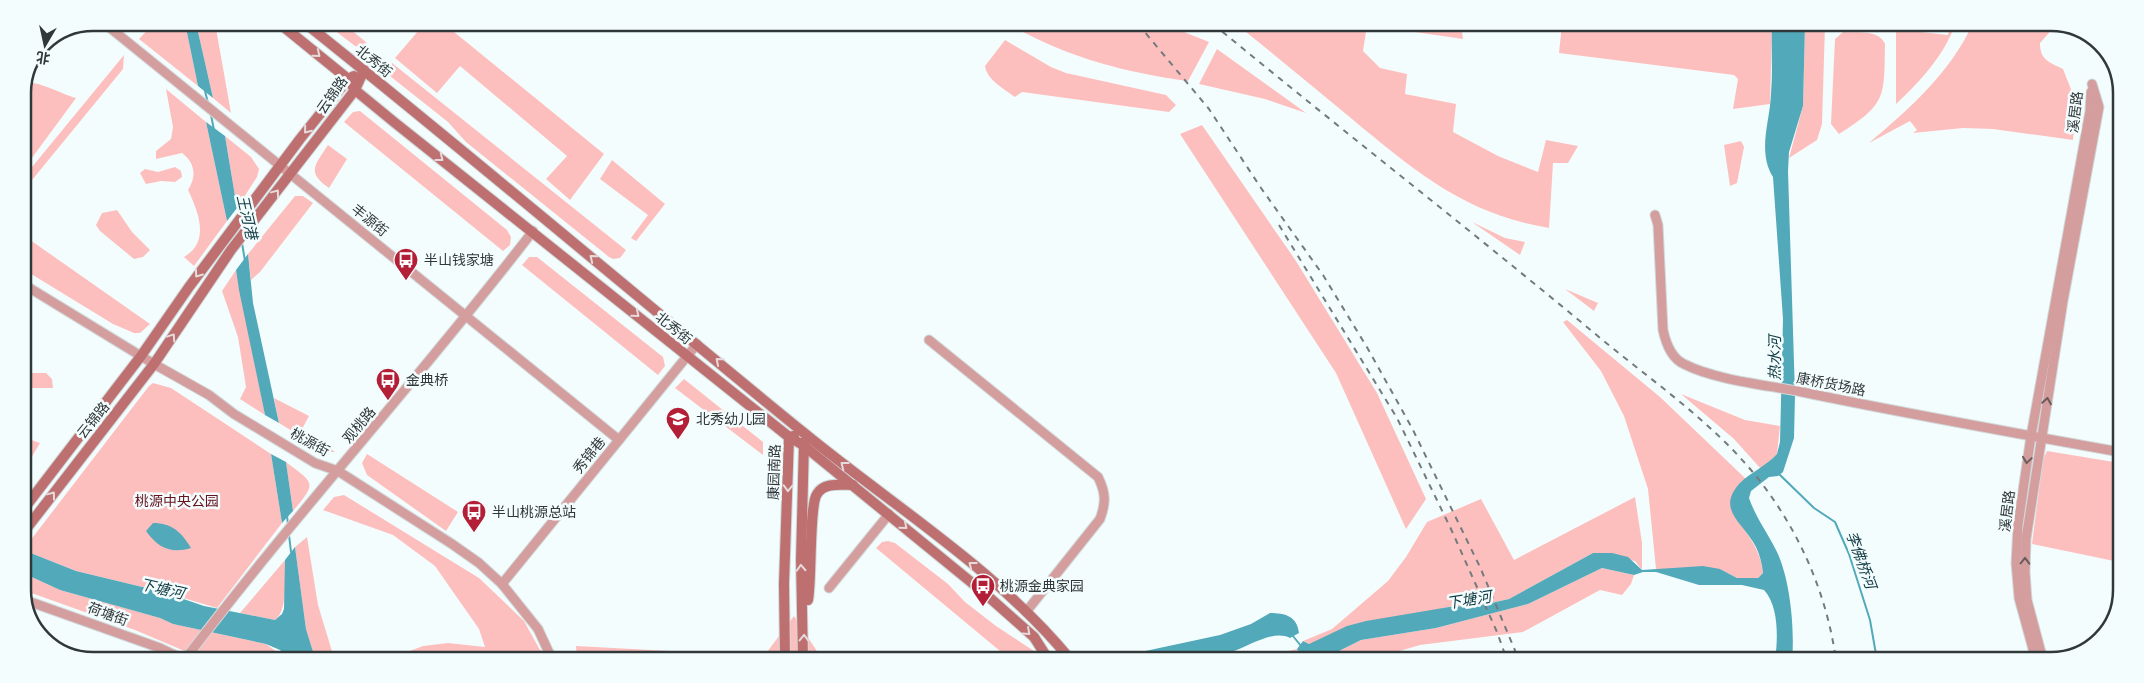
<svg xmlns="http://www.w3.org/2000/svg" width="2144" height="683" font-family="Raleway,'Noto Sans SC',sans-serif">
  <rect width="100%" height="100%" fill="#f4fdfe"/>
  <g fill="#fdbfbe">
    <path d="M154,23h31l13,63 -59,-47z"/>
    <path d="M196,23h19l16,90 -18,-15z"/>
    <path d="M325,23h18l24,20 -6,4 -6,-1z"/>
    <path d="M425,23h14l9,4 156,127 -34,46 -24,-21 21,-23 -107,-90 -23,27 -42,-35z"/>
    <path d="M1019,24h145l45,18 -21,39c-60,-8 -119,-23 -172,-53z"/>
    <path d="M1242,24h219l2,15 -96,-14 -4,26 17,17 27,6 -2,20 51,10 -3,28 45,24 40,16 8,-32 32,6 -10,17h-15l-4,65c-84,-14 -133,-56 -197,-109 -35,-29 -70,-58 -106,-87z"/>
    <path d="M1562,24l210,1 -2,79 -37,5 5,-30 -4,-4 -175,-22z"/>
    <path d="M1805,25h20l-3,99 -5,16 -28,18 14,-52z"/>
    <path d="M1896,25h25v7l27,3 2,-10h5c-11,30 -35,57 -59,79z"/>
    <path d="M1972,25h84l-16,18c0,17 9,19 23,26l13,33 -3,38 -80,-11 -30,-1 -50,5 4,-3 -7,-9 -41,22c40,-34 81,-70 103,-118z"/>
    <path d="M1843,32c14,1 36,-3 42,12 -1,53 2,60 -46,90l-8,-10 4,-85z"/>
    <path d="M1005,40l46,27 15,6 100,22 10,10 -7,7 -147,-20 -7,5c-11,-8 -28,-17 -30,-31z"/>
    <path d="M1217,49l89,64 -41,-14 -66,-15z"/>
    <path d="M124,55l-1,14 -100,122v-13z"/>
    <path d="M392,63l234,187 -6,8 -7,1 -4,-2 -143,-115 -18,-20 -58,-46 -2,-5z"/>
    <path d="M31,83c11,0 31,11 45,15l-53,72v-77z"/>
    <path d="M166,89l40,33 21,99 -33,45 -10,-9c26,-15 15,-44 4,-67 9,-14 7,-27 -6,-37l-26,6v-8l15,-12 2,-12z"/>
    <path d="M360,111l147,119 4,7 -1,8 -7,6 -159,-129 9,-10z"/>
    <path d="M1202,125l94,136 81,132 49,106 -20,30 -70,-156 -156,-239z"/>
    <path d="M225,136l26,21 8,12 -2,8 -20,31z"/>
    <path d="M1741,141l3,6 -7,36 -7,3 -6,-41z"/>
    <path d="M328,145l19,14 -18,29c-23,-16 -14,-23 -1,-43z"/>
    <path d="M612,160l53,44 -29,37 -5,-3 17,-23 -48,-36z"/>
    <path d="M175,167l6,4 1,6 -7,5 -14,-1 -15,3 -6,-11 5,-4 13,3z"/>
    <path d="M295,196h8l10,7 -53,69 -9,8 -3,-26z"/>
    <path d="M117,210l15,22 18,18 -7,7 -9,2 -34,-28 -4,-6 6,-12z"/>
    <path d="M1472,222l33,16 20,4 -5,13z"/>
    <path d="M23,235l127,89 -10,9h-6l-21,-9 -90,-55z"/>
    <path d="M529,257h8l126,100 2,9 -7,9 -136,-110z"/>
    <path d="M236,270l29,145 -25,-16 6,-12 -8,-50 -16,-46z"/>
    <path d="M1565,289l33,14 -4,8z"/>
    <path d="M1567,320l93,77 86,82 -5,4 -6,34c13,18 26,33 28,56l-5,5h-21l-17,-9h-64l-8,-80 -24,-73 -23,-45 -38,-49z"/>
    <path d="M29,373h17l6,6 1,9h-30v-10z"/>
    <path d="M684,379l79,63v13l-88,-67z"/>
    <path d="M153,383l18,5 100,66 11,69 -65,85 -54,-16 -87,-21 -53,-21 126,-164z"/>
    <path d="M1681,394l64,26 35,6 -3,28 -16,15 -27,-30z"/>
    <path d="M274,398l35,18 -7,13 33,23h-7l-7,-3 -42,-26z"/>
    <path d="M23,437l17,6 -17,29z"/>
    <path d="M2047,451l73,12 -1,99 -87,-18 11,-85z"/>
    <path d="M367,454l91,58 -12,19 -79,-56 -5,-12z"/>
    <path d="M286,462c29,22 31,20 7,49z"/>
    <path d="M344,495l135,83 45,43 16,29 22,4 1,5 -172,-1 32,-12 25,-3 37,4 -6,-18 -44,-63 -42,-31 -70,-25 11,-13z"/>
    <path d="M1635,497l7,46v27l-7,-9 -42,-8 -84,46 -27,6 -33,2 -140,37 -6,-3 29,-12 56,-48 18,-24 21,-35 54,-23 33,61z"/>
    <path d="M307,537l11,68 16,53h-19l-9,-29 -11,-82z"/>
    <path d="M888,541l7,2 53,41 17,18 31,24 38,25 6,8h-53l19,-3 -130,-108 6,-6z"/>
    <path d="M285,560c0,15 3,51 -10,60l-35,-7z"/>
    <path d="M1602,568l32,7 -3,9 -9,11 -22,-5 -77,42 -103,13 -51,15h-48l40,-20 75,-12 92,-24z"/>
    <path d="M23,573l37,17 100,28 13,6 93,20 19,14h-84l-66,-28 -112,-40z"/>
    <path d="M794,616l28,43h-245l-1,-13 188,10z"/>
    <path d="M1297,649l7,11h-29l5,-7z"/>
  </g>
  <g fill="#52a9ba">
    <path d="M185,23h11l17,75 -15,-12z"/>
    <path d="M1772,25h33l-2,81 -14,46 -1,19 7,224 -1,43 -11,34 -5,4 -9,1 -18,14 -2,7c6,18 18,34 27,52 14,27 19,79 16,110h-17c3,-21 4,-54 -11,-70l-22,-5h-43l-43,-13h-13l-9,3 -32,-7 -74,36 -92,24 -75,12 -40,20h-17l-7,-11 6,-8 6,3 38,-18 19,-5 83,-14 33,-2 27,-6 84,-46h19l16,4 14,13 61,-4 17,3 17,9h21l5,-5c-1,-9 -3,-18 -7,-26 -12,-24 -41,-37 -16,-64 11,-11 26,-17 37,-29l3,-12 3,-123 -10,-142c-16,-26 -3,-55 -2,-83 2,-23 0,-46 1,-69z"/>
    <path d="M206,122l19,14 12,72 -10,13z"/>
    <path d="M248,254l5,49 26,120 -14,-8 -26,-125 -3,-20z"/>
    <path d="M271,454l15,8 7,49 -11,12z"/>
    <path d="M153,523c19,0 28,9 38,25 -20,6 -33,0 -45,-17z"/>
    <path d="M295,547l11,82 9,29h-26l-9,-8 -14,-6 -93,-20 -13,-6 -100,-28 -37,-17v-23l53,21 87,21 41,14 71,14 7,-6 2,-5 1,-49z"/>
    <path d="M1270,613c15,0 27,3 29,20l-9,5c-17,-9 -42,9 -59,14 -40,11 -82,7 -123,7l112,-24 31,-11z"/>
  </g>
  <g fill="none" stroke-linecap="round" stroke-linejoin="round">
    <g stroke="#52a9ba" stroke-width="2">
      <path d="M205,91l3,12"/>
      <path d="M211,115l3,15"/>
      <path d="M242,243l3,18"/>
      <path d="M1778,473l36,35 21,14 14,32 21,66 7,40"/>
      <path d="M287,515l1,10"/>
      <path d="M289,535l2,17"/>
      <path d="M1293,636l8,10"/>
    </g>
    <defs>
      <g id="tertiary">
        <path d="M104,23l515,417"/>
        <path d="M1655,215l3,10 5,105c3,14 8,28 21,34 31,16 83,21 118,28 106,22 212,41 318,60"/>
        <path d="M23,284l131,80 55,31 25,19 81,49 23,8 114,73 27,19 23,21 36,45 14,30"/>
        <path d="M929,340l169,137c8,16 8,26 2,42l-74,93"/>
        <path d="M502,584l195,-240"/>
        <path d="M829,588l60,-74"/>
        <path d="M25,600l135,48 21,10"/>
        <path d="M186,658c111,-146 235,-281 347,-427"/>
        <path d="M2036,660l-17,-62 -3,-35 2,-38 13,-89 59,-325 1,-19"/>
        <path d="M2043,660l-16,-60 -2,-28 1,-33 37,-238 36,-194 -7,-23"/>
      </g>
      <g id="secondary">
        <path d="M279,23l69,56 7,11 39,32 395,315 14,8 179,146 52,46 14,22"/>
        <path d="M305,23c168,134 332,274 499,410 89,73 192,136 266,226"/>
        <path d="M23,510l118,-154 48,-69 111,-148 48,-60 6,-3"/>
        <path d="M23,533l131,-169 77,-114 124,-160 9,-20"/>
        <path d="M808,600c4,-21 1,-95 9,-106 7,-12 24,-9 36,-9"/>
        <path d="M785,659l-1,-75 5,-147 5,-1"/>
        <path d="M803,659l-2,-99 3,-118"/>
      </g>
    </defs>
    <use href="#tertiary" stroke="#d1dadb" stroke-width="11"/>
    <use href="#secondary" stroke="#d1dadb" stroke-width="12"/>
    <use href="#tertiary" stroke="#d59e9e" stroke-width="9"/>
    <use href="#secondary" stroke="#be7071" stroke-width="10"/>
    <g stroke="#737b7d" stroke-width="2" stroke-dasharray="6 6" stroke-linecap="butt">
      <path d="M1138,24l71,85 52,79 62,87 45,74 44,79 68,139 39,93"/>
      <path d="M1213,24c126,104 255,204 380,308 58,49 124,92 170,153 39,52 64,111 73,175"/>
      <path d="M1279,225l118,193 54,111 46,103 10,28"/>
    </g>
  </g>
  <defs><path id="oneway-chevron" d="M-2-3.5L2.5 0L-2 3.5" fill="none" stroke-width="1.6" stroke-linecap="round" stroke-linejoin="round" transform="scale(1.25)"/></defs>
  <g stroke="#e6dadb">
    <use href="#oneway-chevron" transform="translate(317 54) rotate(39)"/>
    <use href="#oneway-chevron" transform="translate(307 130) rotate(129)"/>
    <use href="#oneway-chevron" transform="translate(440 158) rotate(38)"/>
    <use href="#oneway-chevron" transform="translate(276 193) rotate(-53)"/>
    <use href="#oneway-chevron" transform="translate(593 258) rotate(-141)"/>
    <use href="#oneway-chevron" transform="translate(198 274) rotate(126)"/>
    <use href="#oneway-chevron" transform="translate(636 314) rotate(39)"/>
    <use href="#oneway-chevron" transform="translate(172 337) rotate(-56)"/>
    <use href="#oneway-chevron" transform="translate(719 361) rotate(-140)"/>
    <use href="#oneway-chevron" transform="translate(844 465) rotate(-142)"/>
    <use href="#oneway-chevron" transform="translate(788 488) rotate(92)"/>
    <use href="#oneway-chevron" transform="translate(52 495) rotate(-53)"/>
    <use href="#oneway-chevron" transform="translate(904 526) rotate(40)"/>
    <use href="#oneway-chevron" transform="translate(972 565) rotate(-142)"/>
    <use href="#oneway-chevron" transform="translate(801 568) rotate(-93)"/>
    <use href="#oneway-chevron" transform="translate(1027 632) rotate(42)"/>
    <use href="#oneway-chevron" transform="translate(804 638) rotate(-89)"/>
  </g>
  <g stroke="#6a5c5d">
    <use href="#oneway-chevron" transform="translate(2047 401) rotate(-81)"/>
    <use href="#oneway-chevron" transform="translate(2027 460) rotate(98)"/>
    <use href="#oneway-chevron" transform="translate(2025 561) rotate(-89)"/>
  </g>
  <defs>
    <symbol id="bus-pin" viewBox="-11 -11 22 30"><path d="M0 17L-7.5 6A9.5 9.5 0 1 1 7.5 6Z" fill="#b21f36" stroke="#f4fdfe"/><path d="M-5-6H5V4H4V6H2V4H-2V6H-4V4H-5ZM-3.5-4V0h7V-4ZM-3.5 1.2v1.5H-2V1.2ZM2 1.2v1.5H3.5V1.2Z" fill="#fff"/></symbol>
    <symbol id="school-pin" viewBox="-11 -11 22 30"><path d="M0 17L-7.5 6A9.5 9.5 0 1 1 7.5 6Z" fill="#b21f36" stroke="#f4fdfe"/><path d="M0-5L7-2L0 1L-7-2ZM-4 1L0 2.5L4 1V4Q0 6-4 4Z" fill="#fff"/></symbol>
  </defs>
  <g fill-rule="evenodd">
    <use href="#bus-pin" x="392" y="246" width="28" height="38"/>
    <use href="#bus-pin" x="374" y="366" width="28" height="38"/>
    <use href="#school-pin" x="664" y="405" width="28" height="38"/>
    <use href="#bus-pin" x="460" y="498" width="28" height="38"/>
    <use href="#bus-pin" x="969" y="572" width="28" height="38"/>
  </g>
  <g text-anchor="middle" stroke-width="5" stroke-linejoin="round" paint-order="stroke">
    <g font-size="14" fill="#30383a" stroke="#f4fdfe">
      <text transform="translate(374 61) rotate(39)" y="5">北秀街</text>
      <text transform="translate(332 95) rotate(-55)" y="5">云锦路</text>
      <text transform="translate(2075 112) rotate(-83)" y="5">溪居路</text>
      <text transform="translate(370 220) rotate(39)" y="5">丰源街</text>
      <text transform="translate(674 328) rotate(39)" y="5">北秀街</text>
      <text transform="translate(1831 384) rotate(11)" y="5">康桥货场路</text>
      <text transform="translate(93 420) rotate(-51)" y="5">云锦路</text>
      <text transform="translate(359 425) rotate(-50)" y="5">观桃路</text>
      <text transform="translate(310 442) rotate(29)" y="5">桃源街</text>
      <text transform="translate(589 455) rotate(-51)" y="5">秀锦巷</text>
      <text transform="translate(774 472) rotate(-88)" y="5">康园南路</text>
      <text transform="translate(2007 511) rotate(-83)" y="5">溪居路</text>
      <text transform="translate(108 614) rotate(20)" y="5">荷塘街</text>
    </g>
    <g font-size="14" fill="#30383a" stroke="#f4fdfe" text-anchor="start">
      <text x="424" y="265">半山钱家塘</text>
      <text x="406" y="385">金典桥</text>
      <text x="696" y="424">北秀幼儿园</text>
      <text x="492" y="517">半山桃源总站</text>
      <text x="1000" y="591">桃源金典家园</text>
    </g>
    <g font-size="14" fill="#67131e" stroke="#f4fdfe">
      <text x="177" y="506">桃源中央公园</text>
    </g>
    <g font-size="15" font-style="italic" fill="#123b43" stroke="#f4fdfe">
      <text transform="translate(247 217) rotate(77)" y="5">王河港</text>
      <text transform="translate(1775 358) rotate(-90)" y="5">热水河</text>
      <text transform="translate(1861 560) rotate(70)" y="5">李佛桥河</text>
      <text transform="translate(162 589) rotate(13)" y="5">下塘河</text>
      <text transform="translate(1469 600) rotate(-9)" y="5">下塘河</text>
    </g>
  </g>
  <path d="M0 0H2144V683H0ZM93 31H2051A62 62 0 0 1 2113 93V590A62 62 0 0 1 2051 652H93A62 62 0 0 1 31 590V93A62 62 0 0 1 93 31Z" fill="#f4fdfe" fill-rule="evenodd"/>
  <path fill="none" stroke="#30383a" stroke-width="2.5" d="M93 31H2051A62 62 0 0 1 2113 93V590A62 62 0 0 1 2051 652H93A62 62 0 0 1 31 590V93A62 62 0 0 1 93 31Z"/>
  <g transform="translate(45 45) rotate(189)" stroke="#f4fdfe" stroke-width="4" paint-order="stroke">
  <path d="M0-4L9 19L0 12L-9 19Z" fill="#30383a"/>
  <text y="-8" font-size="14" font-weight="bold" text-anchor="middle" fill="#30383a">北</text>
  </g>
</svg>
